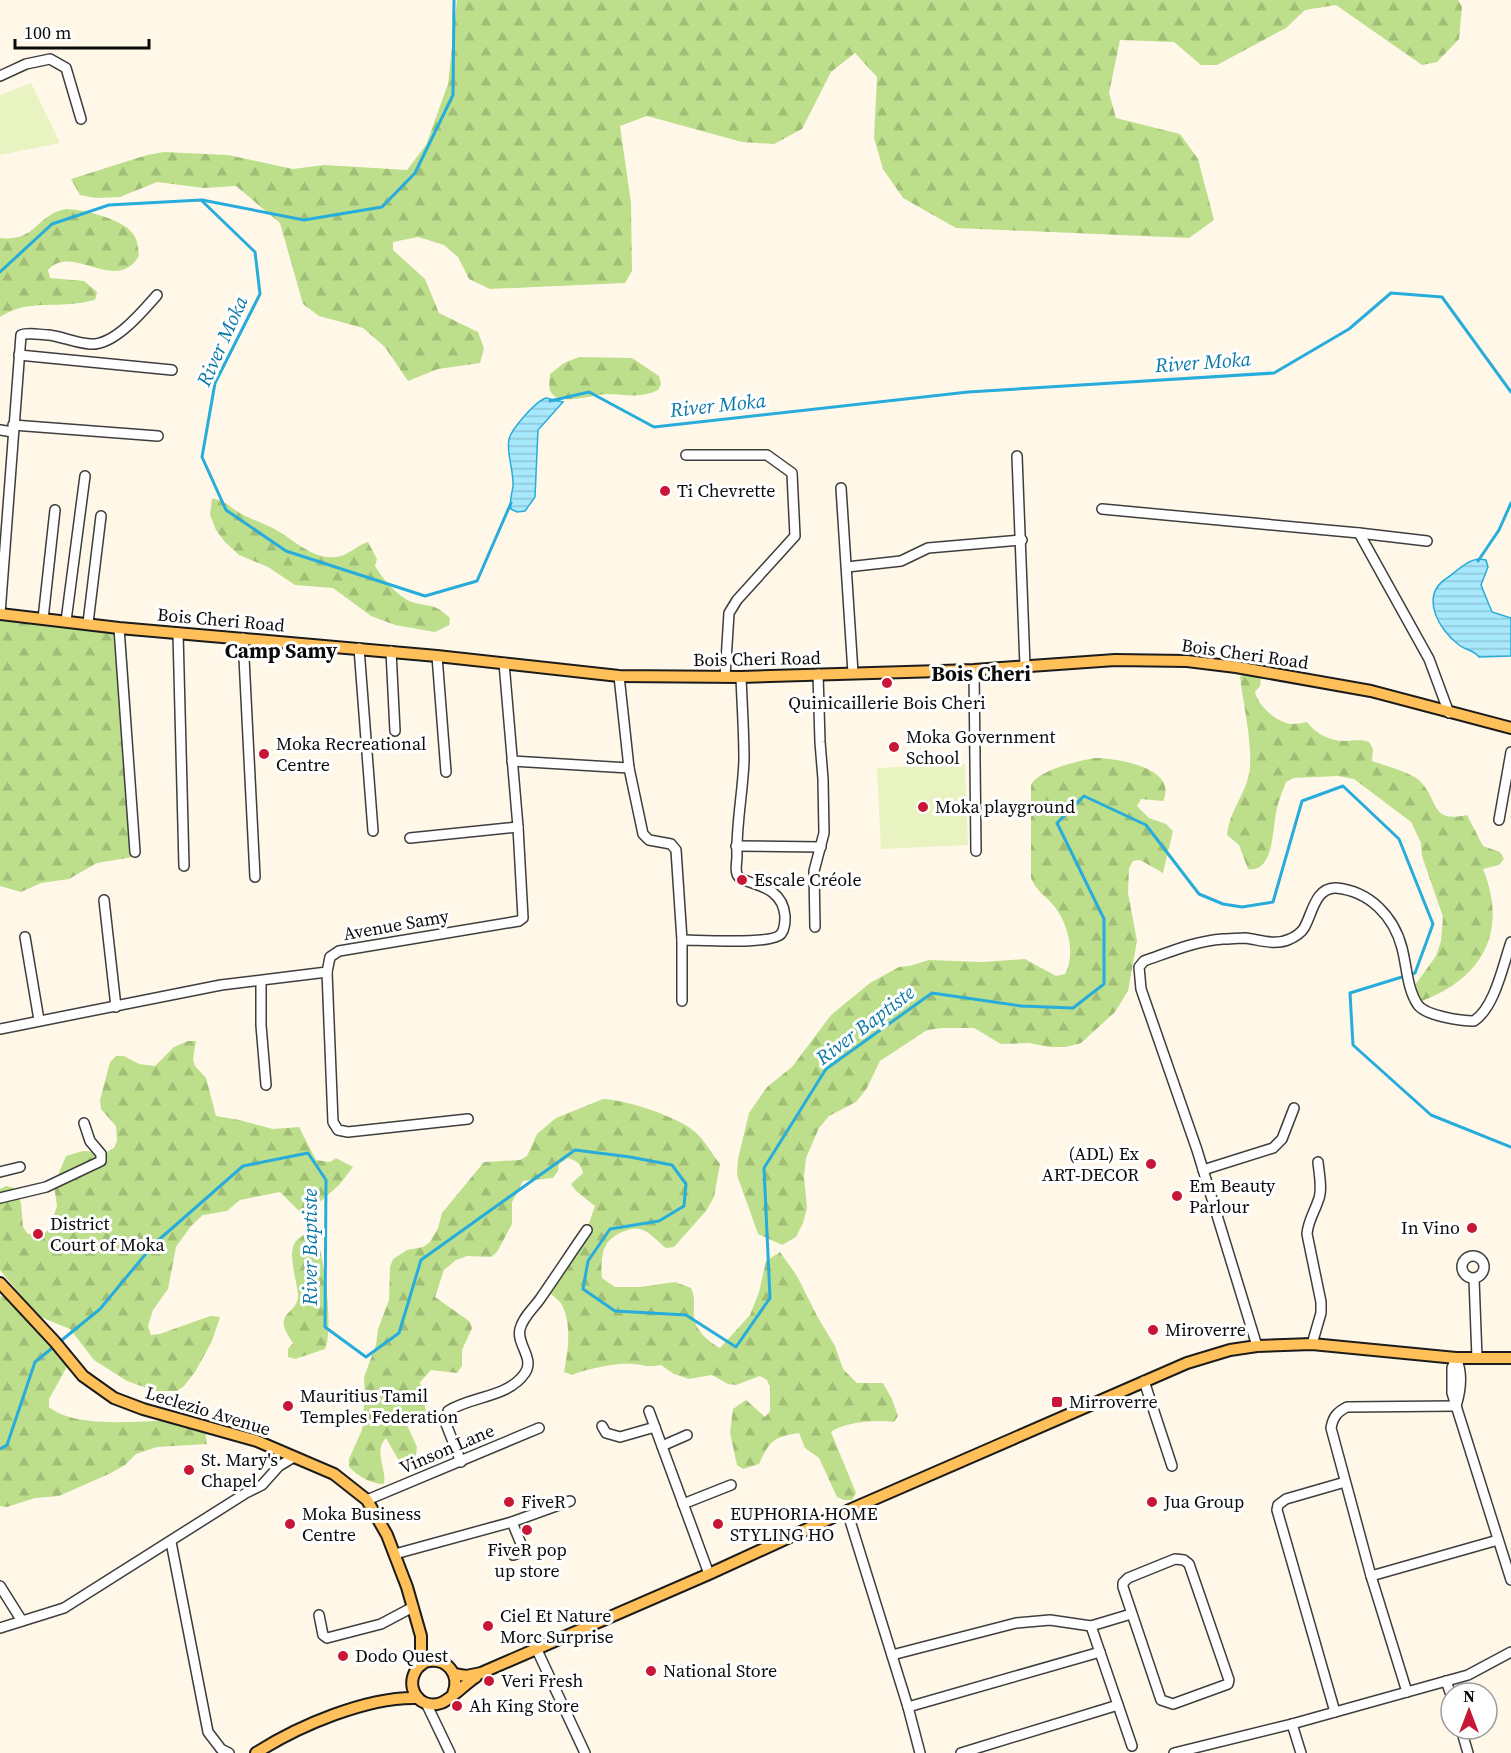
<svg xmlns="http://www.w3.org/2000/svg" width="1511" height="1753" font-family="'Source Serif 4',serif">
  <defs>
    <pattern id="forest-firs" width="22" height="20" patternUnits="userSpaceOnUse" patternTransform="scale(1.5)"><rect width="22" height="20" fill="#bddf8c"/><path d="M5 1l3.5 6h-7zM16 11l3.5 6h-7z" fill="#a1be77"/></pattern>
    <pattern id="water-rules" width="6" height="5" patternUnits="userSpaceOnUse" patternTransform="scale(1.5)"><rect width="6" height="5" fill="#a7e8fc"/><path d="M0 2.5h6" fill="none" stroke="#8ec6d7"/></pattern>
  </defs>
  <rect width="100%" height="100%" fill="#fff8e9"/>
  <g fill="url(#forest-firs)">
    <path d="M457,0h1001l4,7 -3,32 -22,23 -15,3 -86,-60 -31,5 -19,18 -69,37h-16l-27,-23 -54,-2 -11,53 7,25 64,16 18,25 16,61 -25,18 -233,-10 -53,-30 -20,-29 -9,-31 3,-61 -22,-24 -24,19 -29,57 -28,15 -32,-2 -95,-26 -27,10 11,77 1,68 -7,12 -135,6 -21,-10 -11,-22 -14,-12 -26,-8 -25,5v8l32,29 14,34 39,19 6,16 -4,15 -42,6 -30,12 -23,-34 -22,-19 -44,-12 -16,-12 -23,-81 -44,-37 -32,2 -47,-6 -37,15 -24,1 -16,-3 -9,-16 76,-24 17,-3 64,3 65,14 31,-4 83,5 19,-25 22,-61z"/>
    <path d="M66,209c17,0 62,11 69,28 3,5 3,13 4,19 -24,39 -66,-14 -91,14l2,8 34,3 13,11 -2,8c-8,2 -16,3 -24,4 -26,2 -49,-2 -71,13v-79c37,4 35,-23 66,-29z"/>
    <path d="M579,357l53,1 27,18 2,8 -3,6c-18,9 -33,4 -52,4 -13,1 -39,10 -52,2 -7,-6 -4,-15 -4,-22l14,-11z"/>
    <path d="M212,498c15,4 16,8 28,15 12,7 26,11 38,18 17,10 36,29 58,26 12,-1 21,-12 32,-15l9,17 -2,7c7,12 23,31 37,36 19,6 21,0 38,16l-1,7 -14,7 -40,-7 -24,-9 -38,-28 -38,-3 -27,-18 -29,-12 -14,-13 -9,-12 -6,-15z"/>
    <path d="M0,618l125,10 6,87 2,65 6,76 -42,7 -28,16 -28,4 -20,9 -21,-6z"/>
    <path d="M1245,671l9,2 7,5 -1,8 -5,6c3,14 22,31 37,32 4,0 10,-1 15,-2 9,12 23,19 38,19 9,0 15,-2 24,1l4,7 -1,12c12,4 40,12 48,20 20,21 10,42 47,34l16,31 17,6 4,7 -5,6 -16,4c28,69 -7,116 -73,136l2,-16 24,-33 5,-15 2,-24 -21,-61 -1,-13 -10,-21 -57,-43 -16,-3 -44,2 -8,4c-3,8 -7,17 -9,26 -5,19 -2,65 -29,61l-9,-24 -12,-10c3,-25 17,-38 22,-61 5,-24 -6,-71 -9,-97z"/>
    <path d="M1095,758c22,0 84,10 68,43l-22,-2 -4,7 12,12 17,6 7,7 -10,42 -23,-13 -7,1 -4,7 -1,25 9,48 -9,50 -13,21 -34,31 -15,4h-17l-20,-4 -28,1 -27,-16h-32l-15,2 -47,31 -13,27 -11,14 -27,14 -10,12 -13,30 -2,18 3,32 -4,15 -7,14 -14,8 -24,-11 -21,-59 1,-16 11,-46 18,-26 25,-20 39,-52 39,-32 29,-16 10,-1 20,-6 53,2 43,-3 31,17 9,-2c11,-19 3,-50 -10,-67 -8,-10 -19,-16 -24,-29v-93c8,-15 46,-24 64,-27z"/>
    <path d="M188,1041h8l-3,18 2,7 11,12 10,38 23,4 34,9 26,-2 17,33 14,2 6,-4 17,9 -14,18 -35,31 -24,-24 -40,8 -13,11 -24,4 -12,11 -15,21 -8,42 -15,21 -5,16 3,9 9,-1 50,-18 10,1 -8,24 -17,31 -11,14 -7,5h-22l-28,-10 -33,-21 -24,-31 -32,-13 -38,-46v-81l6,-3 8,2 7,15 2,24 5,7h16l6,-6 7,-22 -3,-21 12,-29 17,-5 24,1 7,-4 3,-7 -1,-15 -15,-17 -1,-9 10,-38 6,-6h8l15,8 16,2 19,-19z"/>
    <path d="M603,1099c23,1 73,17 91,32 10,8 18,23 26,33l-6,33 -8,14 -32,36 -8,1c-8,-6 -18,-18 -27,-19 -11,-2 -28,7 -33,16 -5,8 -5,24 -4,33l13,9h25l35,-5 16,6c5,10 2,19 3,30 2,13 15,24 26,30l30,-33 9,-23 7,-31 14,-9 17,24 20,40 18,30 8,23 14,14h26l9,16 6,17 -4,6c-15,-3 -51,0 -63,10l25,61 -4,7h-8l-7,-3 -18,-39 -14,-10 -6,-15c-25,4 -29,7 -40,31l-16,5 -6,-4 -7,-32 3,-24 13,-9 19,17 5,-6v-24l-3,-7 -7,-4 -24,9 -8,-1 -16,-9 -23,4 -15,-5 -13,-9c-16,3 -13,0 -28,-1 -15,-2 -47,5 -61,11l-8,-3c4,-21 8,-46 -2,-67 -3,-6 -12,-11 -17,-15l42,-61 8,-23 -19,-15 -5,-7 12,-11c-2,-9 -6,-12 -15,-15l-9,6 -1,7 -5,7 -30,3 -11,21v22l-15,28 -6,5 -24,-1 -11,4 -12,10 -9,27 34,24 3,7 -10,22v16l-5,7 -26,-3 -11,12 6,30 -4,7 -15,6 10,22 -2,16 -6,4 -7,-1 -16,-28c-13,13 1,31 -2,46 -13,0 -26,-8 -35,-17v-8l13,-29 3,-34 -1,-19 12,-32 2,-16 11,-29 1,-33 3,-8 14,-9 16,-3 7,-5 8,-14 4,-15 42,-51 36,-2 7,-4 10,-22 19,-16z"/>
    <path d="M313,1229c11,19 21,101 12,120l-30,10 -7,-2v-8l5,-6c-24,-33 6,-26 5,-49 -1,-13 -12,-44 -1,-54 4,-4 11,-7 16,-11z"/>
    <path d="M10,1293l58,72 -19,34v8c28,24 109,13 146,11l10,11 2,15 -50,3 -21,7 -11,11 -14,8 -52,23 -24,2 -28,9 -7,-1v-209z"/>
  </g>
  <g fill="#e9f3c1">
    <path d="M31,83l29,60 -60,12v-60z"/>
    <path d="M965,764l3,81 -87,4 -4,-81z"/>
  </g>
  <g fill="url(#water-rules)" stroke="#27acdb" stroke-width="1.5">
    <path d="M546,398l17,4 -25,28 -3,67 -10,14 -8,1 -6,-3c-2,-9 1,-14 2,-23 1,-14 -7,-34 -4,-47 3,-11 27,-38 37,-41z"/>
    <path d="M1479,559l7,1 2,7 -7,18 11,27 19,6v38l-32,1c-5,-7 -14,-7 -20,-12 -20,-15 -40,-49 -12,-67 10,-7 20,-18 32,-19z"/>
  </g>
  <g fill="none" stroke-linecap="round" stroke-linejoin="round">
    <g stroke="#27acdb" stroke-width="3">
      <path d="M202,200l102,20 78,-13 33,-34 38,-78 1,-95"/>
      <path d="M0,272l52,-48 57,-19 92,-5 54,52 5,42 -45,89 -13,74 24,53 60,41 139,45 52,-15 34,-78"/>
      <path d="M550,401l39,-9 65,35 314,-35 306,-19 75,-44 42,-36 51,4 69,95"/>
      <path d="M1478,561l21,-31 12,-27"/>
      <path d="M0,1449l7,-4 28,-83 65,-53 54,-65 89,-78 65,-13 18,27 -1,147 41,30 33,-24 22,-73 154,-110 55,7 42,8 14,19 -2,22 -25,15 -49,8 -22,32 -5,28 32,22 71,4 50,32 34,-49 -6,-130 62,-99 106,-76 89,13 52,2 31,-24v-65l-47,-96 27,-27 62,29 53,69 24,10 19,3 31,-5 29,-101 41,-15 56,53 34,85 -18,49 -65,20 3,52 78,70 80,32"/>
    </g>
    <defs>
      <g id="minor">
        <path d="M0,76l26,-12 24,-5 16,9 15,51"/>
        <path d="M19,355l153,15"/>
        <path d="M13,425l145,11"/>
        <path d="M0,430l13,2"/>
        <path d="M686,455h81l25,18 3,63 -58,64 -8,13 -4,64"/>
        <path d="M1017,456l8,210"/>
        <path d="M841,488l12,185"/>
        <path d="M1102,509l257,24 68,8"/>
        <path d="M1359,533l70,126 20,54"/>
        <path d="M847,567l54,-6 27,-13 94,-8"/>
        <path d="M0,614l21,-279c8,-3 19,0 28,0 14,2 27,8 41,9 24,2 52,-32 67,-49"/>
        <path d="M43,619l12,-109"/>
        <path d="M66,621l19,-145"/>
        <path d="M88,623l13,-107"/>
        <path d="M119,628l16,224"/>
        <path d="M178,633l6,233"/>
        <path d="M243,638l12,239"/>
        <path d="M359,648l14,183"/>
        <path d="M391,651l4,80"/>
        <path d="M437,656l9,116"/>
        <path d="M974,670l2,181"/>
        <path d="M619,676l10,92 14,66 6,6 22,4 5,6 6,90v61"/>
        <path d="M512,761l117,7"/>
        <path d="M1499,820l12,-68"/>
        <path d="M410,838l108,-11"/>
        <path d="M736,846l85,1"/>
        <path d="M104,900l12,107"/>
        <path d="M815,927l-1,-56 10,-38 -1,-54 -3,-37 -2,-68"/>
        <path d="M25,937l14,83"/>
        <path d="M682,940c17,0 90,5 99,-6 4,-5 4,-12 4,-18 -3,-36 -45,-30 -48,-42 -2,-5 0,-12 0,-18 -1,-32 6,-64 7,-96 0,-28 -2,-56 -3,-83"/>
        <path d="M327,972l6,150 5,8 10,2 120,-13"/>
        <path d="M261,981v44l5,60"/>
        <path d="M0,1029l221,-44 106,-13 3,-15 9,-6 180,-30 4,-3 -5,-91 -14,-164"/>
        <path d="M1203,1170l70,-22 9,-9 12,-31"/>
        <path d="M0,1172l20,-5"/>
        <path d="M0,1198l46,-11 55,-26v-7l-11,-13 -6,-18"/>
        <circle cx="1473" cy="1267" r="11"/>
        <path d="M1474,1279l3,79"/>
        <path d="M1312,1344l9,-31v-11l-14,-68c1,-13 7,-21 11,-33 5,-11 1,-27 0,-39"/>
        <path d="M1257,1346l-60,-196 -56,-161 -2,-22 5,-6c26,-9 51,-20 79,-22 7,0 15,-1 22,-1 16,2 30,8 45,1 5,-2 12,-7 14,-11 8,-13 11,-41 32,-40 34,3 58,29 66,60 5,19 5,41 16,57 8,11 44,16 56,16 21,-14 29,-56 37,-79"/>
        <path d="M1456,1358l-4,10v25l59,187"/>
        <path d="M1456,1358c7,15 5,32 0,48"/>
        <path d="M1144,1381l28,85"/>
        <path d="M649,1411l60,163"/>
        <path d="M602,1426l4,7 14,4 35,-10"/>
        <path d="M662,1446l25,-11"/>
        <path d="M461,1462l-15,-38 2,-13c23,-15 60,-13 77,-38 10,-15 -9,-29 -5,-44 3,-12 13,-20 20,-30 16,-23 31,-46 47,-69"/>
        <path d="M367,1500l172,-72"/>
        <path d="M683,1504l48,-19"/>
        <path d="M847,1511l61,196 12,46"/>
        <path d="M512,1522l12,29 -11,4"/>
        <path d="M171,1542l37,190 13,17 8,4"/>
        <path d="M395,1554l117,-32 58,-21"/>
        <path d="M1175,1559l9,1 5,4 40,116 -1,4 -55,20 -12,-4 -38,-113v-4l5,-5z"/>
        <path d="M1371,1576l127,-36"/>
        <path d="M0,1586l22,35"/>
        <path d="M319,1615l4,20 4,3 54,-14 32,-17"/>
        <path d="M0,1628l64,-20 182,-115 16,-8 17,-19 15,-9"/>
        <path d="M537,1650l48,103"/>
        <path d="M892,1655l124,-32 34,-3 41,6 40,-12"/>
        <path d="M1446,1681l5,14"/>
        <path d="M1407,1692l-36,-116 -40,-148c2,-11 6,-16 16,-21l109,-1"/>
        <path d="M426,1703l24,50"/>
        <path d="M1118,1705l14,41"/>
        <path d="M908,1707l192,-55"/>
        <path d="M1335,1712l-58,-202 1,-5 8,-6 59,-17"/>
        <path d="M1292,1724l9,29"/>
        <path d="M1461,1729l7,24"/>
        <path d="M961,1753l157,-48 -27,-79"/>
        <path d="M1174,1753l118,-29 176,-49 43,-23"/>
      </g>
      <g id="major">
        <path d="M0,614l119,14 318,28 182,20 122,1 233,-7 141,-10 72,1 49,6 135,24 140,37"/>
        <path d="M0,1283l55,59 28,34 31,22 29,11 114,32 77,33 33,26 20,35 20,52 14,49v29"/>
        <path d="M454,1674l12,2 15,-3 228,-99 131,-60 347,-151 43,-13 27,-4 55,-2 144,14h55"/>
        <path d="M453,1694c8,-19 -6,-38 -28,-32 -25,15 -10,50 16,41 9,-3 25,-20 35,-26"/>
        <path d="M256,1753c42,-27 112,-57 162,-55"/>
      </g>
    </defs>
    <use href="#minor" stroke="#3e3e3e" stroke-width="12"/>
    <use href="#major" stroke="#1c1c1c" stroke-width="14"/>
    <use href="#minor" stroke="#fff" stroke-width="9"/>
    <use href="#major" stroke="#ffc059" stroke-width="10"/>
  </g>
  <g fill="#c81637" stroke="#fff" stroke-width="2">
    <circle cx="665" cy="491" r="6"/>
    <circle cx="887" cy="683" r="6"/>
    <circle cx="894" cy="747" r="6"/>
    <circle cx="264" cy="754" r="6"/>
    <circle cx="923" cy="807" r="6"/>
    <circle cx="742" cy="880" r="6"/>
    <circle cx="1151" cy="1164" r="6"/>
    <circle cx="1177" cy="1196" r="6"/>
    <circle cx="1472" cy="1228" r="6"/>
    <circle cx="38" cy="1234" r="6"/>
    <circle cx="1153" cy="1330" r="6"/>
    <rect x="1051" y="1396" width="12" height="12" rx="3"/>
    <circle cx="288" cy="1406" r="6"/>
    <circle cx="189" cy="1470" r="6"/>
    <circle cx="509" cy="1502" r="6"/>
    <circle cx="1152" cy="1502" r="6"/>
    <circle cx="290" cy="1524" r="6"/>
    <circle cx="718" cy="1524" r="6"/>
    <circle cx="527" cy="1530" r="6"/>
    <circle cx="488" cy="1626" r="6"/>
    <circle cx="343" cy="1656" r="6"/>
    <circle cx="651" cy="1671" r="6"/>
    <circle cx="489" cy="1681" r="6"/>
    <circle cx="457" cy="1706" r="6"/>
  </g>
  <g text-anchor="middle" stroke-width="6" stroke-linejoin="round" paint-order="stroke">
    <g font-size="18" fill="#0b0b0b" stroke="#fff" text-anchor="start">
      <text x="677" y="497">Ti Chevrette</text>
      <text x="887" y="709" text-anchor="middle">Quinicaillerie Bois Cheri</text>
      <text x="906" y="743">Moka Government<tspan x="906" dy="21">School</tspan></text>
      <text x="276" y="750">Moka Recreational<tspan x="276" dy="21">Centre</tspan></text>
      <text x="935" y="813">Moka playground</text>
      <text x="754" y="886">Escale Créole</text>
      <text x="1139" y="1160" text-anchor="end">(ADL) Ex<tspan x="1139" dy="21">ART-DECOR</tspan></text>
      <text x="1189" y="1192">Em Beauty<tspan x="1189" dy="21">Parlour</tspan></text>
      <text x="50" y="1230">District<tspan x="50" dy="21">Court of Moka</tspan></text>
      <text x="1460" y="1234" text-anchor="end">In Vino</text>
      <text x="1165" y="1336">Miroverre</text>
      <text x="300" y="1402">Mauritius Tamil<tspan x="300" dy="21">Temples Federation</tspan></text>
      <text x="1069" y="1408">Mirroverre</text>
      <text x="201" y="1466">St. Mary's<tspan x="201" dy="21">Chapel</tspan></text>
      <text x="521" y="1508">FiveR</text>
      <text x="1164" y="1508">Jua Group</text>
      <text x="302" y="1520">Moka Business<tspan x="302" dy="21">Centre</tspan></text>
      <text x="730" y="1520">EUPHORIA HOME<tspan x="730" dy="21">STYLING HO</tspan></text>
      <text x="527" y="1556" text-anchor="middle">FiveR pop<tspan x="527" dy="21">up store</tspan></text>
      <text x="500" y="1622">Ciel Et Nature<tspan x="500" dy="21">Morc Surprise</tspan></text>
      <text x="355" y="1662">Dodo Quest</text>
      <text x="663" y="1677">National Store</text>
      <text x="501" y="1687">Veri Fresh</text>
      <text x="469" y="1712">Ah King Store</text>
    </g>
    <g font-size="18" fill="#0b0b0b" stroke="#fff">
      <text transform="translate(221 620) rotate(5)" y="6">Bois Cheri Road</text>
      <text transform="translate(1245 654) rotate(8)" y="6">Bois Cheri Road</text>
      <text transform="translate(757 659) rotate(-1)" y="6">Bois Cheri Road</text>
      <text transform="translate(396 925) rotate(-10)" y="6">Avenue Samy</text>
      <text transform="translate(208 1411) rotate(17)" y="6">Leclezio Avenue</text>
      <text transform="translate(447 1449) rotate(-23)" y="6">Vinson Lane</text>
    </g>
    <g font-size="20" font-style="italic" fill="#0978a8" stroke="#fff">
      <text transform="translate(222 341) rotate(-66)" y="7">River Moka</text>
      <text transform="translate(1203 362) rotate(-4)" y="7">River Moka</text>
      <text transform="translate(718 405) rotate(-6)" y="7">River Moka</text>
      <text transform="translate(865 1025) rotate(-37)" y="7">River Baptiste</text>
      <text transform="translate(310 1247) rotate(-90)" y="7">River Baptiste</text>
    </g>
    <g font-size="21" font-weight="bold" fill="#0b0b0b" stroke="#fff">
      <text x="281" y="658">Camp Samy</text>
      <text x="981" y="681">Bois Cheri</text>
    </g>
  </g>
  <g transform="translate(1469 1711)"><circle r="28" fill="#ffffff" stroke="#9d9d9d" stroke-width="1.5"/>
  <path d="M0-4.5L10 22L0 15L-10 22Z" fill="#c81637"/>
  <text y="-9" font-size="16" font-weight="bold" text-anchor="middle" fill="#0b0b0b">N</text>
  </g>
  <path d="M15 39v9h134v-9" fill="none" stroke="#0b0b0b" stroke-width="3"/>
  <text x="24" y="39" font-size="18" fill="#0b0b0b" stroke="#ffffff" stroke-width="4.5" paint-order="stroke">100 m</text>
</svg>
